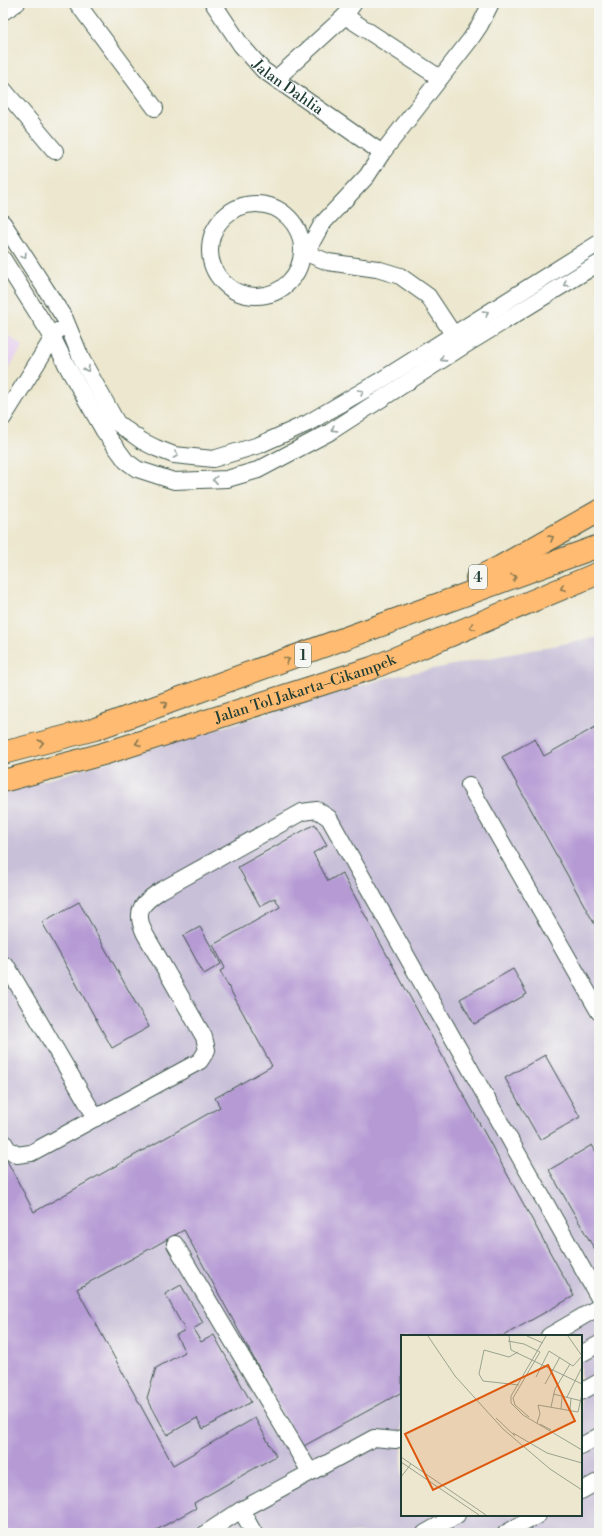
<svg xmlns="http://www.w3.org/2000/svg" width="602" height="1536" font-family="'Libre Bodoni',serif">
  <rect width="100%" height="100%" fill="#f6f6f2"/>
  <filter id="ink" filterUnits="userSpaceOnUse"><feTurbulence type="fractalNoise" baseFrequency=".025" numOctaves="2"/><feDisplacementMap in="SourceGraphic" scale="8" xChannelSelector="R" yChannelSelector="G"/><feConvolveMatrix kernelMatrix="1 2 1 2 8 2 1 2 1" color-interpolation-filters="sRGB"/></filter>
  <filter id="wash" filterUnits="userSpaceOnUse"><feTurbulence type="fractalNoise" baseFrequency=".012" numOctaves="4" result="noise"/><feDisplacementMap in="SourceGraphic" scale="16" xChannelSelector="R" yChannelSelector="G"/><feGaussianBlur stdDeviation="0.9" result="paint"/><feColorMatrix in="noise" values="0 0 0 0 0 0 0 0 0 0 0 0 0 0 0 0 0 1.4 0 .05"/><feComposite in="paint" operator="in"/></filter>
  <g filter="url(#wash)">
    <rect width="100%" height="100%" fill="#ece7ce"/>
    <path fill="#e7d2ef" d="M3,332l20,14 -20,31z"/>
    <path fill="#c8bfd8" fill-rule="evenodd" d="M599,637v896h-596v-740l383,-115zM402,1336h179v179h-179z"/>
    <g id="blocks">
      <g fill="#b59ad4">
        <path d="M599,725v207l-97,-175 33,-18 9,17z"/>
        <path d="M315,824l12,21 -14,8 15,28 14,-8 232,423 -71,40h-101v56l-100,55 -118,-217 -107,59 96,176 82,-47 21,38 -82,47 2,5 -45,25h-148v-380l31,59 186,-105 -5,-9 57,-32 -52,-95 5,-3 -12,-23 67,-38 -5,-9 -15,8 -22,-39z"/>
        <path d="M79,902l70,125 -37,21 -70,-126z"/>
        <path d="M200,927l21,37 -17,10 -21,-38z"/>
        <path d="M513,969l14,25 -53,30 -14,-25z"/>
        <path d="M545,1055l35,62 -40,23 -35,-62z"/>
        <path d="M592,1145l7,12v100l-50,-87z"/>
        <path d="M181,1285l22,38 -10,6 8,13 13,-7 37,67 -48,27 -6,-11 -30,17 -20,-37 9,-30 29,-16 -9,-17 9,-5 -20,-36z"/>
      </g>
    </g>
  </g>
  <g filter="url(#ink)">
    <use href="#blocks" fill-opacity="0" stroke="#3e564b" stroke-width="1"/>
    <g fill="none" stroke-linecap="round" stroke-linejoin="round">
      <defs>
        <g id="minor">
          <path d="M77,3l78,105"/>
          <path id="s1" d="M213,3l28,42 22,25 119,83"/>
          <path d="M3,12l14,-9"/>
          <path d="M345,16l95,62"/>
          <path d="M276,79l69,-63 9,-13"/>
          <path d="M3,89l52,62"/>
          <circle cx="256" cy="250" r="46"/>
          <path d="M3,223l62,96 17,41 35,63 25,18 14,7 18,7 39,4 46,-14 49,-22 70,-41 221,-139"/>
          <path d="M3,259l50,79 15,30 36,63 22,30 11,8 37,12 53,-2 31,-9 72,-38 132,-85 137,-84"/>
          <path d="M459,343l-31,-47 -28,-20 -23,-7 -49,-7 -22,-9 16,-29 45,-48 15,-23 88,-113 10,-15 11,-22"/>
          <path d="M3,418l54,-87"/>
          <path d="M469,785l130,227"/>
          <path d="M3,964l5,4 88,150"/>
          <path d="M3,1141l5,8 9,6 14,-2 169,-92 7,-11 -3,-13 -59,-103c-11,-23 -4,-30 15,-43l142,-79 15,-2 12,8 270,480"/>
          <path d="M175,1244l135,228"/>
          <path d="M549,1336l50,-29"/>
          <path d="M581,1354l18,-10"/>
          <path d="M581,1392l18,-10"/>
          <path d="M581,1446l18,-10"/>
          <path d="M581,1491l18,-10"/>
          <path d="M241,1510l13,23"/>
          <path d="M206,1533l35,-23 133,-72 21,2 7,-2"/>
          <path d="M425,1533l32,-18"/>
          <path d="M506,1533l32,-18"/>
        </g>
        <g id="highway">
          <path d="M477,578l23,-11 99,-56"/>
          <path d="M3,753l92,-24 504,-183"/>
          <path id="s2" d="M3,781l100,-27 269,-86 227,-95"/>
        </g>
      </defs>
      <use href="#minor" stroke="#3e564b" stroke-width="18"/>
      <use href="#highway" stroke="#3e564b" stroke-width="24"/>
      <use href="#minor" stroke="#fff" stroke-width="16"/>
      <use href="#highway" stroke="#ffbb71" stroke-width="22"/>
    </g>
    <defs><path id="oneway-chevron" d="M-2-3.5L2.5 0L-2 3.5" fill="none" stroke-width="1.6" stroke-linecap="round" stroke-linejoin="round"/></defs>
    <g stroke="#8f9e9a">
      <use href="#oneway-chevron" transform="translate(24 256) rotate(57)"/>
      <use href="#oneway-chevron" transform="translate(566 284) rotate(148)"/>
      <use href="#oneway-chevron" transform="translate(486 313) rotate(-32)"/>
      <use href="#oneway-chevron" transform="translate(443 359) rotate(147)"/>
      <use href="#oneway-chevron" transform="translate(87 369) rotate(61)"/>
      <use href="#oneway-chevron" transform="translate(361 392) rotate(-31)"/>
      <use href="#oneway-chevron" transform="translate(334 429) rotate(148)"/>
      <use href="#oneway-chevron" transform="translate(176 455) rotate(11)"/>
      <use href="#oneway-chevron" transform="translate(215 480) rotate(175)"/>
    </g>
    <g stroke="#84764f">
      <use href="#oneway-chevron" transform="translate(551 538) rotate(-29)"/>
      <use href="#oneway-chevron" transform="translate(514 577) rotate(-20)"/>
      <use href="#oneway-chevron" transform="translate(563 588) rotate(157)"/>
      <use href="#oneway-chevron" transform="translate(472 627) rotate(157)"/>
      <use href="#oneway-chevron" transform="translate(287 660) rotate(-20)"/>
      <use href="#oneway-chevron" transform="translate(165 704) rotate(-20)"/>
      <use href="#oneway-chevron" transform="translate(41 743) rotate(-14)"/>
      <use href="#oneway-chevron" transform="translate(138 743) rotate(162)"/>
    </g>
  </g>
  <g text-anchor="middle" stroke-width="3.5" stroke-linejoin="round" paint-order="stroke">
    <g fill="#f6f6f2" stroke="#60746d" stroke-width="1">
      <rect x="469" y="565" width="18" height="24" rx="3"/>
      <rect x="295" y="643" width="16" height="24" rx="3"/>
    </g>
    <g font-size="14" font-weight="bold" fill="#1f3d34">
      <text x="478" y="582">4</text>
      <text x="303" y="660">1</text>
    </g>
    <g font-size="15" fill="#1f3d34" stroke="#f6f6f2">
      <text dy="5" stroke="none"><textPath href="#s1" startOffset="114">Jalan Dahlia</textPath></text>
      <text dy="5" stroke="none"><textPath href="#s2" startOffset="316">Jalan Tol Jakarta–Cikampek</textPath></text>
    </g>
  </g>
  <g transform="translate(401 1335)">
    <rect width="181" height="181" fill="#ece7ce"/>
    <path fill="none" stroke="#9aa390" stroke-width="1" d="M27,1l27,40 48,53 47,40 32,21M108,1l2,14 71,34M126,1l16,7M145,1l-35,60v7l12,12 59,35M167,1l14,20M107,6l16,3 16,8M148,16l24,15 9,-10M117,17l-9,5 -25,-7 -5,24 4,7 36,4M135,42l13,-26M144,49l15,-27M152,59l29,7M166,62l15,-30M150,72l4,-18 15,-25M160,74l1,-12M169,75l1,-12M128,82l-14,-12 -2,-7 27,-46M95,83l19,18M136,88l3,-9 -2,-9 40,7 4,-18M139,89l11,6M112,98l34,20 35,10M0,122l85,58M0,127l78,53M0,142l10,-13"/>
    <path fill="#de580e" fill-opacity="0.15" stroke="#de580e" stroke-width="2" d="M147,30l27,56 -142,69 -28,-56z"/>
    <rect width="181" height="181" fill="none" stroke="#1f3d34" stroke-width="2"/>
  </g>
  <rect width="602" height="1536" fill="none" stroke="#f6f6f2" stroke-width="16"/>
</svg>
